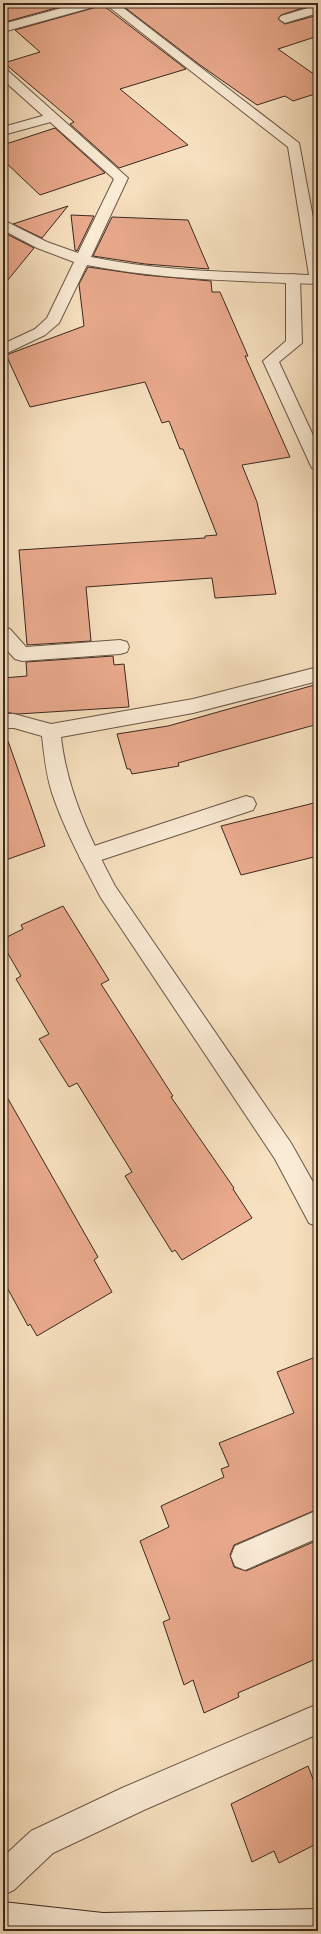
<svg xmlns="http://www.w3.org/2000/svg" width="321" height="1934" font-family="'IM FELL English',serif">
  <rect width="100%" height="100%" fill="#f7e0bf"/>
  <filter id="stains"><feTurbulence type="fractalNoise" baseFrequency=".005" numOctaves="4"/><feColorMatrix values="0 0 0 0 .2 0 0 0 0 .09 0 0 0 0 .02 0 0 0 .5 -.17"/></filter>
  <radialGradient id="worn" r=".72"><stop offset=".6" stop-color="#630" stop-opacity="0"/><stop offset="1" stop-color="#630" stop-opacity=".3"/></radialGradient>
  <g fill="#eaaa8d" stroke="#3b281e">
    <path d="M3,3h71l-69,19 -2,-2z"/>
    <path d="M100,3l86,66 -66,20 68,56 -69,23 -49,-44 4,-2 -70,-59 36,-11 -25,-22 82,-23z"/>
    <path d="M119,3h199l-37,12 -3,4 7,5 33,-9v21l-40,13 40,28v16l-25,8 -8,-5 -28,9 -57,-40z"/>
    <path d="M55,128l50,45 -65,22 -37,-35v-15z"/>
    <path d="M68,206l-26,32 -29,-14z"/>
    <path d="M71,215l23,1 -17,35 -2,-1z"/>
    <path d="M112,217l76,3 21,49 -64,-5 -52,-8z"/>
    <path d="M3,232l31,16 -31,38z"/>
    <path d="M88,267l56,8 67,6 1,11h8l28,64h-3l45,101 -48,8 15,37 19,92 -61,4 -3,-20 -126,9 5,54 -64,4 -8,-95 186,-12v-2l12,-1 -34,-86h-3l-11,-28 -7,2 -17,-41 -115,25 -24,-52 78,-29 -5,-42z"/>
    <path d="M113,656l1,9 10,-1 5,43 -111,7 -15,-2v-34l24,-2 -1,-14z"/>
    <path d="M318,684v40l-140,39 1,3 -47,8 -2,-5h-3l-10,-35 51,-8z"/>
    <path d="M8,741l37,105 -42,15v-119z"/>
    <path d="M318,802v54l-77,19 -20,-49z"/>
    <path d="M63,906l46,74 -8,4 72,112 -2,1 63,91 -1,1 19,29 -70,42 -7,-10 -3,2 -47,-76 7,-4 -55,-89 -8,4 -30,-48 10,-5 -33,-55 5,-3 -18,-31v-6l20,-10 -2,-4z"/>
    <path d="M3,1090l95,167 -4,3 18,32 -75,44 -7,-12 -2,2 -25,-46z"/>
    <path d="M318,1356v153l-84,36 -4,10 4,12 12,4 72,-31v118l-80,35 1,4 -35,16 -11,-33 -9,5 -21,-63 7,-3 -30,-78 29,-14 -8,-21 63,-29 -3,-8 8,-3 -10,-23 75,-30 -17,-41z"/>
    <path d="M308,1766l10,26v51l-39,20 -5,-12 -22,11 -21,-58z"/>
  </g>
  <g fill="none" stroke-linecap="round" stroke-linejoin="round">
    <defs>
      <g id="service">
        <path d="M318,5v8l-33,10 -6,-4 2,-3z"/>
        <path d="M53,113l6,4 -1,3 -55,15v-8z"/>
        <path d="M293,274l5,1 2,3 2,65 -23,19 39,84v23l-6,-1 -2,-4 -47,-103 23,-20v-63l2,-3z"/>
        <path d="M3,627l7,2 16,18 94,-7 7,2 2,5 -2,5 -7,2 -98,7 -7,-2 -12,-13z"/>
        <path d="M246,796l7,2 3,6 -3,6 -164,54 -7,-2 -3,-6 3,-6z"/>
        <path d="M318,1510v28l-73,32 -10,-4 -4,-10 4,-10z"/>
      </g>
      <g id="minor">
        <path d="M80,3h19l-2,3 -94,26v-8z"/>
        <path d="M104,3h13l182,140 19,101v40c-77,-3 -155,-4 -231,-19l-28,58 -14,12 -42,20v-11l32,-15 12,-11 27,-56 -37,-14 -34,-18v-10l44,22 31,11 36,-74 -111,-99v-11l4,1 121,108 -37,79c72,15 145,15 218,18l-21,-128z"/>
        <path d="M318,667v14l-125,32 -132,24c6,54 29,101 54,149l176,257 27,48v36l-9,-4 -34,-64 -174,-261c-18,-34 -37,-69 -49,-105 -6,-19 -8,-38 -10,-57l-28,-8h-11v-14h11l37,10 142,-25z"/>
        <path d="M318,1704v30l-174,76 -91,43 -39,37 -11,5v-38l28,-26 91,-43z"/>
      </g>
      <path id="secondary" d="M3,1902l100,11 215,-4v22h-315z"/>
    </defs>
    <use href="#service" stroke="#6a5646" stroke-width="2"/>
    <use href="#minor" stroke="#6a5646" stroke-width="2"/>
    <use href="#secondary" stroke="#3b281e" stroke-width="2"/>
    <use href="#service" fill="#faebd5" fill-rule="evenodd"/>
    <use href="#minor" fill="#faebd5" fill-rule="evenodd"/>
    <use href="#secondary" fill="#faebd5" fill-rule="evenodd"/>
  </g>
  <rect width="321" height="1934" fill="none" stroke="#f7e0bf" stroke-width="16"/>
  <rect x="4" y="4" width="313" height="1926" fill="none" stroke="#3b281e" stroke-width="2"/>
  <rect x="8" y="8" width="305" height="1918" fill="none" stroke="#3b281e"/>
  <rect width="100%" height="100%" filter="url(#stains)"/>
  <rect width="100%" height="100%" fill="url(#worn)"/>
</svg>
